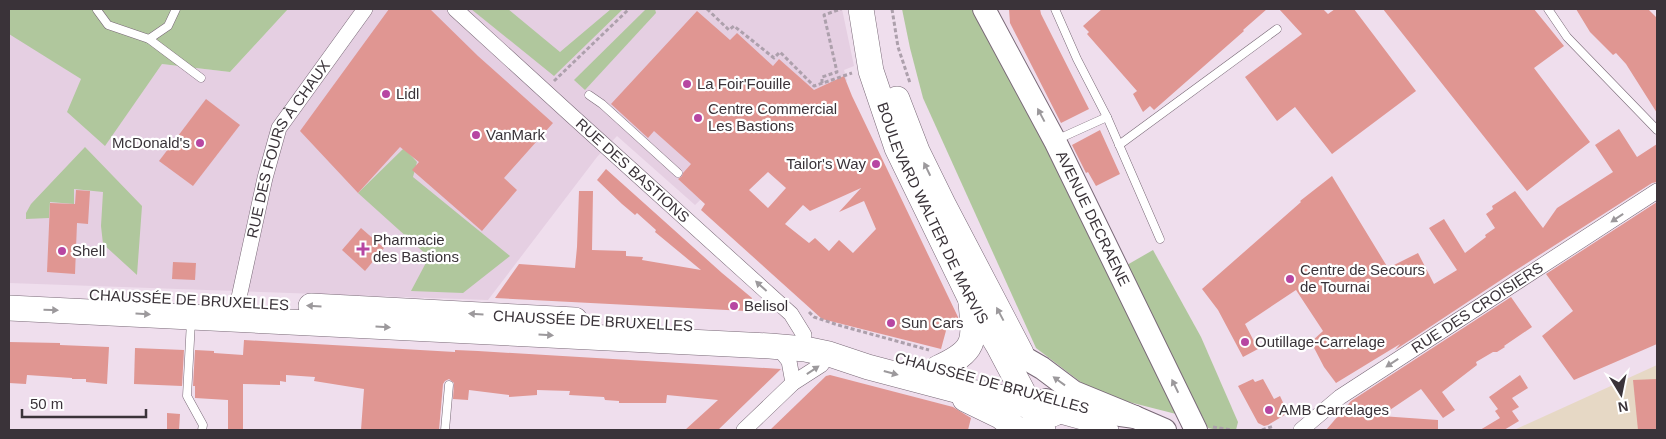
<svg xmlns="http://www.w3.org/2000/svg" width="1666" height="439" font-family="Arial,sans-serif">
  <rect width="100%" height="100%" fill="#efdeed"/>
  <path fill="#e5cfe2" d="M288,9h554l12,57 -10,4 3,11 -24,11 -102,88 -26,25 -78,-69 -20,21 -109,143 -479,-17v-250l72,46 24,66 57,-81 68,8z"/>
  <path fill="#e6d8c5" d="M1657,365v65h-143z"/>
  <g fill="#b0c79d">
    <path d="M9,9h279l-58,63 -68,-8 -57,82 -38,-34 14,-33 -72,-45z"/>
    <path d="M471,9h37l52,43 51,-43h12l-69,67z"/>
    <path d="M646,9h9l1,4 -71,77 -11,-10z"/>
    <path d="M902,9h75l203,406 -59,-15 -30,-10 -55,-42 -113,-250 -13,-50z"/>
    <path d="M85,147l57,59 -5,69 -34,-31 -2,-18 2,-34 -29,-3v15l-24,-2 -1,16 -23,1v-6l5,-9z"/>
    <path d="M404,148l13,14 -4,15 97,79 -47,37 -52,-2 18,-34 -71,-64z"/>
    <path d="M1153,250l48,87 37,85 -2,8h-19l-9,-2 -81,-163z"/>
  </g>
  <g fill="#e09692" fill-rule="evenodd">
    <path d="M389,9h41l48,47 75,67 -49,55 13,12 -35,41 -70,-61 7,-8 -19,-15 -42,46 -58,-62z"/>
    <path d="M1009,9h31l1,5 48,95 -28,14 -51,-100z"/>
    <path d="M1102,9h165l-24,21 1,1 -90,79 -4,-4 -7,6 -10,-18 4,-3 -50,-57 2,-2 -6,-6z"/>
    <path d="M1279,9h44l5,5 7,-5h19l62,82 -84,63 -37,-47 -18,14 -32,-44 57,-43z"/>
    <path d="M1383,9h151l30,37 -30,22 56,74 -63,49z"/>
    <path d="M1576,9h72l9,9v95l-31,-49 -10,-11 -3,2 -23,-23z"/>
    <path d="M697,11l33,29 7,-7 36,33 6,-7 35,31 30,-14 8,20 106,221v4l-11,6 -6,22 -119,-30 -121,-109 4,-6 -27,-25 4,-3 1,-3 8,-9 -37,-33 -6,7 -37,-34zM768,172l18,16 -18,20 -19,-18zM861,188l-22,24 25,-11 12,28 -23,24 -14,-13 -10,11 -14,-13 -6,5 -24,-19 18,-19 7,6z"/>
    <path d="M206,99l34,26 -47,61 -34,-25z"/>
    <path d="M1619,129l18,28 20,-13v38l-5,1 -139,89 -118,78 5,-6 -64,39 -12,-16 -13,-25 12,-11 -27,-41 -51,34 13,25 -15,8 -25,-47 -16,-21 99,-87 -1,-1 32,-25 56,92 30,-15 16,31 23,-14 -28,-42 15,-9 21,34 21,-16 -1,-2 10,-7 -9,-14 7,-5 -1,-3 23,-15 28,37 14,-20 56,-36 -18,-27z"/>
    <path d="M1100,130l20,44 -24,12 -8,-14 -2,1 -14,-28z"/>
    <path d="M606,169l116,104 30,25 -6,13 -251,-13 24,-34 56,4 2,-21 2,-56h14l-1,59 34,1v5l17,1 -1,3 59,10 -46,-38 1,-2 -19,-17 -2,2 -13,-11 -25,-24z"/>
    <path d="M76,190l14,1 -2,33 -11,-1 -2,51 -28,-2 3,-69 25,1z"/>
    <path d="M1657,202v142l-83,36 -32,-44 31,-25 -27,-37z"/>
    <path d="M361,228l23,20 -19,23 -23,-21z"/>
    <path d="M173,262l23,1 -1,17 -23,-1z"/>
    <path d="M1511,297l21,30 -28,19 1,1 -8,5h-4l-17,10 1,3 -35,27 13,18 -12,8 -22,-29 -40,27 57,4v10h-112l25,-29z"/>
    <path d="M244,340l211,12v-2l23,1 303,18 -63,61h-33l33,-30 -51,-5 -1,8h-47v-2l-14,-1 -1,-3 -35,-2 1,-4 -33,-1v5l-28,2v-2l-40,-5 -1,10 -15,-1 1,-16 -5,-4 -4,2 -2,3 -4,46h-78l3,-41 -50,-8 1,-4 -29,-2v7l-6,-1v4l-37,-1v46h-15v-30l-33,-2v-12h-2l2,-36 19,1v2l29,2z"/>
    <path d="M9,342l51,1v2l49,2 -2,37 -21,-2v-3h-14v-1l-45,-3 -1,9 -17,-1z"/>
    <path d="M135,348l49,2 -2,36 -48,-2z"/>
    <path d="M830,375l123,32 18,11 -3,12h-198l56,-54z"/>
    <path d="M1520,375l8,13 -16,10 7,9 -7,4 7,10 -15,9h-24l20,-12 -5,-7 3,-2 -9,-12z"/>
    <path d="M1253,379l2,3 8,-3 11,20 6,-3 8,17 -20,12 -4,1 -6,-3 -20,-37z"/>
    <path d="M1657,379v51h-19l-5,-50z"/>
    <path d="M167,413l13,1 -1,16h-12z"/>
  </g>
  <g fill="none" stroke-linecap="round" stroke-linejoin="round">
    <defs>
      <g id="lane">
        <path d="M98,9l-1,1 11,15 41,14 19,-13 8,-17"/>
        <path d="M1055,9l22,50 30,58"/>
        <path d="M1548,9l19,28 90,93"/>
        <path d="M149,39l52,39"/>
        <path d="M589,95l13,9 76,69"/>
        <path d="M1056,140l51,-23 53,122"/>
        <path d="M1119,145l158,-116"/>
        <path d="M191,321l-4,75 16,29 -1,5"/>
        <path d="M445,430l4,-45"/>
      </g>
      <g id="street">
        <path id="s1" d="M455,9l116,106 220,199 13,21"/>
        <path id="s2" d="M236,319l2,-17 27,-124 14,-50 86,-119"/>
        <path d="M778,347l11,14 4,22"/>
        <path d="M1053,414l58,16"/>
        <path d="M744,430l49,-47 28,-18 8,-11"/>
        <path id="s3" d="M1301,430l39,-33 317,-206"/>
      </g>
      <g id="secondary">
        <path id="s4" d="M984,9l71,132 141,289"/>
        <path d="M1023,357l19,11 32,24 61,25"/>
        <path d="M1046,400l31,9 58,8 30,13"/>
      </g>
      <g id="primary">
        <path id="s5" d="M861,9l10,62 26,77 74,152 27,45 45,85"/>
        <path d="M897,99l20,52 26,53 78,149"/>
        <path d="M311,306l264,14"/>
        <path d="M9,308l761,38 35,3 24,5 39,13 91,24 27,3 21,5 46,15"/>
        <path d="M938,368c38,-17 37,-26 33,-65"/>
        <path d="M965,399l35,17 18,14"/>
      </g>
    </defs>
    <use href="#lane" stroke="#796977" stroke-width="9"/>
    <use href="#street" stroke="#796977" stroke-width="16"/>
    <use href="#secondary" stroke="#796977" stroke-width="24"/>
    <use href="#primary" stroke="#796977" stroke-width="26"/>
    <g stroke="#ada0ac" stroke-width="3" stroke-dasharray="4 2.5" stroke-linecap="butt">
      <path d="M707,9l22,21 5,-4 40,32 6,-6 34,34 38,-13"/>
      <path d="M892,9l6,38 12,36"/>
      <path d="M554,81l75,-72"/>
      <path d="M822,83v-6l15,-5 -13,-57 17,-6"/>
      <path d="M809,312l5,5 24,8 91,25"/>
      <path d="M1213,427l19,3"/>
      <path d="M1262,430l12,-4"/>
    </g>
    <use href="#lane" stroke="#fff" stroke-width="8"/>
    <use href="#street" stroke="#fff" stroke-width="15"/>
    <use href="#secondary" stroke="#fff" stroke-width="22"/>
    <use href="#primary" stroke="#fff" stroke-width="25"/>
  </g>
  <defs><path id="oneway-solid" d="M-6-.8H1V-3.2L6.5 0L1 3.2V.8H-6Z" transform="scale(1.25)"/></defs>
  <g fill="#9c999c">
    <use href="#oneway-solid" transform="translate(1041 115) rotate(-118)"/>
    <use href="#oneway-solid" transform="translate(927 169) rotate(-116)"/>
    <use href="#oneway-solid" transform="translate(1617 218) rotate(146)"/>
    <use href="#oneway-solid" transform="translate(761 286) rotate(-138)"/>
    <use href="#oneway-solid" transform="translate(314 306) rotate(-177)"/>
    <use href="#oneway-solid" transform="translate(51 310) rotate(2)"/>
    <use href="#oneway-solid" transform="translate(143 314) rotate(3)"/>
    <use href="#oneway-solid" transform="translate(476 314) rotate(-177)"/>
    <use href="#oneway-solid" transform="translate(1000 314) rotate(-118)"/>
    <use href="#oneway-solid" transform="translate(383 327) rotate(3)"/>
    <use href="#oneway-solid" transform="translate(546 335) rotate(3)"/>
    <use href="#oneway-solid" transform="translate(1392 363) rotate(147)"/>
    <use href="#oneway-solid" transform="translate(813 370) rotate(-34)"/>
    <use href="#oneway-solid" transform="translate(891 373) rotate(15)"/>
    <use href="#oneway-solid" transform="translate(1059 381) rotate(-144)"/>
    <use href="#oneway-solid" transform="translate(1175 386) rotate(-116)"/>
  </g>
  <g fill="#b746a2" stroke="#fff" stroke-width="2">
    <circle cx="687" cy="84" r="5"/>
    <circle cx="386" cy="94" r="5"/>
    <circle cx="698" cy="118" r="5"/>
    <circle cx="476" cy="135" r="5"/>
    <circle cx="200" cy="143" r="5"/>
    <circle cx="876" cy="164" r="5"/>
    <path d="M360.5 241.5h5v5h5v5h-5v5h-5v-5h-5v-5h5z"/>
    <circle cx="62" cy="251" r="5"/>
    <circle cx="1290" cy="279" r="5"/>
    <circle cx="734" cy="306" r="5"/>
    <circle cx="891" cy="323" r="5"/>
    <circle cx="1245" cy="342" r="5"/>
    <circle cx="1269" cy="410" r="5"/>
  </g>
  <g text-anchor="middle" stroke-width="4.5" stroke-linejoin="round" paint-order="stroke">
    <g font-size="15" fill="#3a3339" stroke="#fff" text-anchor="start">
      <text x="697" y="89">La Foir'Fouille</text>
      <text x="396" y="99">Lidl</text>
      <text x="708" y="114">Centre Commercial<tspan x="708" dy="17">Les Bastions</tspan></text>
      <text x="486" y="140">VanMark</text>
      <text x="190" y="148" text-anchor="end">McDonald's</text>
      <text x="866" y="169" text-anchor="end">Tailor's Way</text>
      <text x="373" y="245">Pharmacie<tspan x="373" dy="17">des Bastions</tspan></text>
      <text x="72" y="256">Shell</text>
      <text x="1300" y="275">Centre de Secours<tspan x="1300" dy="17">de Tournai</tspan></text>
      <text x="744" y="311">Belisol</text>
      <text x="901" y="328">Sun Cars</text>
      <text x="1255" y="347">Outillage-Carrelage</text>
      <text x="1279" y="415">AMB Carrelages</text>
    </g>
    <g font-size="15" fill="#3a3339" stroke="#fff">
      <text dy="5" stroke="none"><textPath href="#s2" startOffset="180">RUE DES FOURS À CHAUX</textPath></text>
      <text dy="5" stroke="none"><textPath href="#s1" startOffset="240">RUE DES BASTIONS</textPath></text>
      <text dy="5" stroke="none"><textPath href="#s5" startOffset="218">BOULEVARD WALTER DE MARVIS</textPath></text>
      <text dy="5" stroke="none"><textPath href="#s4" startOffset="236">AVENUE DECRAENE</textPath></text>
      <text transform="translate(189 300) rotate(3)" y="5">CHAUSSÉE DE BRUXELLES</text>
      <text dy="5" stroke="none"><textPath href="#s3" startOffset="215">RUE DES CROISIERS</textPath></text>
      <text transform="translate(593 321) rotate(3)" y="5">CHAUSSÉE DE BRUXELLES</text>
      <text transform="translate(992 383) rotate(15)" y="5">CHAUSSÉE DE BRUXELLES</text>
    </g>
  </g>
  <rect width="1666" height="439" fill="none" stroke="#3a3339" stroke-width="20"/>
  <g transform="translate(1621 394) rotate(170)" stroke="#ffffff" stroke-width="4" paint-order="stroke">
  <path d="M0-4L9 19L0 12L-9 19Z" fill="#3a3339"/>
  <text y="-8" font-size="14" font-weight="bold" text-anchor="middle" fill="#3a3339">N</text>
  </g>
  <path d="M22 409v8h124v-8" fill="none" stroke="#3a3339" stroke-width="2.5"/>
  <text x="30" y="409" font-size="15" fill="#3a3339" stroke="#ffffff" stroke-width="4" paint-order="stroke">50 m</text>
</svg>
